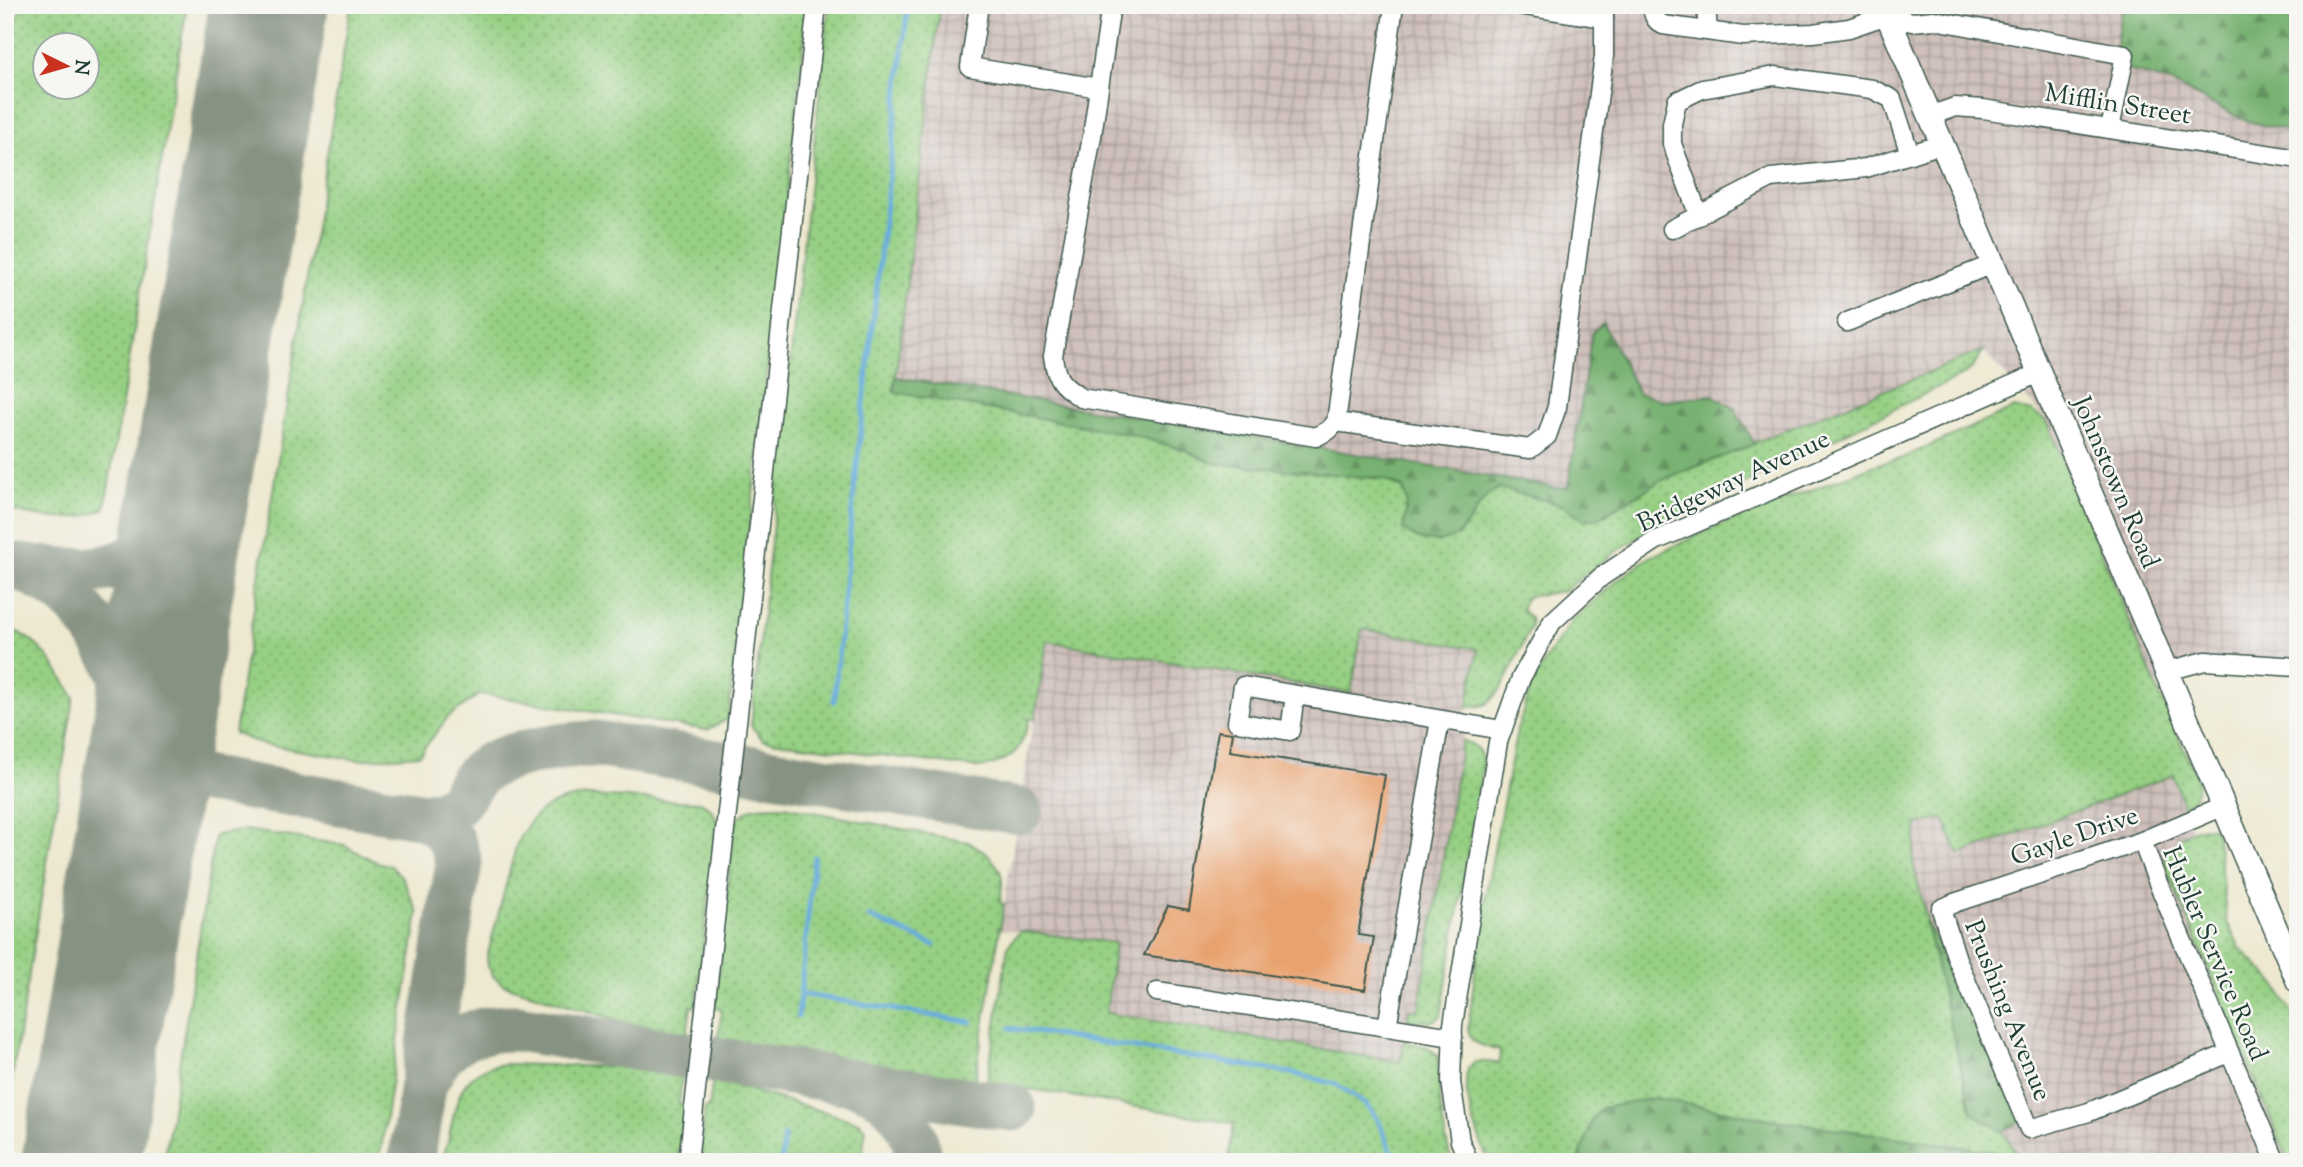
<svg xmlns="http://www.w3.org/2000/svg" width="2303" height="1167" font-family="'Sorts Mill Goudy',serif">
  <defs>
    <pattern id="industrial-grid" width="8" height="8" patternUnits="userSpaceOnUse" patternTransform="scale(1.75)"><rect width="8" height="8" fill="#cfc0bb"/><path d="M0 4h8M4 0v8" fill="none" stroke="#a79d99"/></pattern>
    <pattern id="grass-dots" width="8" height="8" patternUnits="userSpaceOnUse" patternTransform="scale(1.75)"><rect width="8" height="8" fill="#96d084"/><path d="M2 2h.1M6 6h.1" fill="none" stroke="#7aaa6d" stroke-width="1.8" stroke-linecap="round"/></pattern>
    <pattern id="forest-firs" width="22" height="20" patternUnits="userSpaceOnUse" patternTransform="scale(1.75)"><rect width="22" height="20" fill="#78b272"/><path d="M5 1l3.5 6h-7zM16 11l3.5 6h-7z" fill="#62925e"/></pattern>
  </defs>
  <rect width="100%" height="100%" fill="#f6f6f2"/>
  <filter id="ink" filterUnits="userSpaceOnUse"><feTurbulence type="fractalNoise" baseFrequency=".0143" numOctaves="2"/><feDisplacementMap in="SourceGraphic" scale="14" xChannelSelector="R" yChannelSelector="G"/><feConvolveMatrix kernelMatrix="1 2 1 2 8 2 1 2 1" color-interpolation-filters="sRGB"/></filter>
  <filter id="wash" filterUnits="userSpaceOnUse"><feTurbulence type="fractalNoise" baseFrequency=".00686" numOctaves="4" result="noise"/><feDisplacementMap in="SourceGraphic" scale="28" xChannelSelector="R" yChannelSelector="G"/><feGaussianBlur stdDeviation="1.57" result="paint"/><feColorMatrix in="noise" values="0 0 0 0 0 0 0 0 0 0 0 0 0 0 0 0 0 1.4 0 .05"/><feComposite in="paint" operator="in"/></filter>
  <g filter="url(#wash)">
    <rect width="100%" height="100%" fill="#ede8cf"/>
    <g fill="url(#industrial-grid)">
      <path d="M940,5h1182l-8,52 6,10 52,16 74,38 52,12v542l-93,-6 -49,17 -109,-265 -63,-70 -229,93 -21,-36 -22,-13 -48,6 -26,-8 -35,-70 -11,10 -24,154 -10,1 -662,-111z"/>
      <path d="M1362,629l117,20 -12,59 -48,303 -10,-1 -9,52 -295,-49 10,-70 -115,-14 46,-288 305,52z"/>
      <path d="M2173,775l18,55 -12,8 -13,29 121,291 -9,4h-257l-18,-31 20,-12 -74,-158 -24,-40 -12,-59 4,-37 26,-7 16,37z"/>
    </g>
    <g fill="url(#grass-dots)" stroke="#5a865c" stroke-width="2" fill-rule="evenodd">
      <path d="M21,5h166l-82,503c-28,17 -70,10 -100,0v-443zM46,46h42v42h-42z"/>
      <path d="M351,5h457l-80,714 -21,11 -227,-36 -32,23 -29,38 -61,5 -97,-16 -27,-11z"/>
      <path d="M829,5h111l-46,387 235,42 56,16 28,13 171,16 19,9 4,16 51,32 31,-43 11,-5 66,18 16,13h15l65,-39 322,-130 -11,17 -12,9 -309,153 -38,24 -51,38 -36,6 -6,12 9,9 1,8c-9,18 -27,66 -43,77 -6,3 -14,4 -21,5l11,-59 -116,-20 -11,64 -304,-52 -12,78h-6c-7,33 -18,43 -50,49l-216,-28 -12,-14z"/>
      <path d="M2014,408l18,4 15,9 109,265 42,94c-1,13 -3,20 -14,28l-11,-33 -214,80 -16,-37 -26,7 -4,37 59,251 31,18 14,24 -248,-36 -114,-21 -63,22 -14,42h-88c-9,-14 -39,-93 -14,-100 7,-1 17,1 23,1l1,-13c-16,-4 -29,-4 -32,-22l16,-125 33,-173 14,-43 18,-33 24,-34 47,-42 30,-21 68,-31 160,-62 22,-5z"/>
      <path d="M5,627c34,10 52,41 69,70l-69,424z"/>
      <path d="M1462,740c13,5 19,9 21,24l-42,252 -10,6 -24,-2 2,-11 10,1z"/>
      <path d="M590,796l110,6c10,5 14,9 17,20l-21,185 -5,-1 -4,29 -44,-7 -139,-43 -11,-9 -5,-10 -1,-9 30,-114c17,-34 36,-45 73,-47z"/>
      <path d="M784,806l184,36c13,6 28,17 33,32 3,8 0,20 -1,29l4,1 -29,176 -257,-40 4,-30 -7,-2 20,-185c14,-20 26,-16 49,-17z"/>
      <path d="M2203,827l11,1 3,9 10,85 13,26 35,35 23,40v139h-9l-123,-295 -1,-11c11,-15 19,-25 38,-29z"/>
      <path d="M246,830l98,15 30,16 17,5 11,11 16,36 -39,249h-215l51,-327z"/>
      <path d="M1020,931l95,12 -9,70 294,49 4,-21 24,6 10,9c0,36 3,71 14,106h-224l6,-39 -247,-41 21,-136z"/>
      <path d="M505,1064l122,3 55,8 -3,29 5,2 -6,56h-236c2,-12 5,-14 7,-25 8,-38 11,-68 56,-73z"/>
      <path d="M713,1079l145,43 8,7 -5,33h-162l6,-54h4z"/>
    </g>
    <g fill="url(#forest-firs)" stroke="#4c7853" stroke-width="2">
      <path d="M2122,5h176v128l-52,-12 -74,-38 -52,-16 -6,-10z"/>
      <path d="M1603,323l35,70 26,8 48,-6 22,13 21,36 -93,36 -65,39h-15l-17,-13 -65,-18c-30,13 -29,56 -66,53 -14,0 -20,-4 -31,-11l4,-26 -4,-16 -19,-9 -171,-16 -28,-13 -56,-16 -235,-42 2,-15 662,111 10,-1 24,-154z"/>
      <path d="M1925,921l24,40 75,158 -21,12 -31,-18z"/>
      <path d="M1655,1098l114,21 248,36 4,7h-443l14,-42 10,-12z"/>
    </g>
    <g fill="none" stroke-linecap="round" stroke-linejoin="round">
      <g stroke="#66acdc" stroke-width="5">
        <path d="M834,701l18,-190 56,-506"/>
        <path d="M869,917l65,28"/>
        <path d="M800,994l171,28"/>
        <path d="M798,1017l16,-160"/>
        <path d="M1010,1028l281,45 45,11 15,10 15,11 12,15 13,31 7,5 24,6"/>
        <path d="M781,1162l3,-27"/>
      </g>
      <g stroke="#869282" stroke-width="47">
        <path d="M16,566c22,9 42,20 59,37 41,41 59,105 87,155l7,10 17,8"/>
        <path d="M27,567c80,13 131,-1 164,-80"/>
        <path d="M133,718l4,38v59"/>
        <path d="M202,779l222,37c47,-7 33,-28 62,-48 22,-15 83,-24 110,-24l423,67"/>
        <path d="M860,1084c34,12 57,42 58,78"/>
        <path d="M422,1089c19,-46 46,-62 95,-61l496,80"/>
        <path d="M411,1162l48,-299c-6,-24 -13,-35 -35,-47"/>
      </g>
      <path stroke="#869282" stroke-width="119" d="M81,1162l188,-1157"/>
    </g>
    <g id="blocks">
      <path fill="#e9a26e" d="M1218,731l15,2 -3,18 155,24 -27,160 16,2 -9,53 -221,-35 24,-49 21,4z"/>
    </g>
  </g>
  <g filter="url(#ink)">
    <use href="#blocks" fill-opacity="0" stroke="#3e574b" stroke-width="2"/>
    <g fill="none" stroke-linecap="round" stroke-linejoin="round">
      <defs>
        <g id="minor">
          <path d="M979,5l-9,62 129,21"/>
          <path d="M1111,5l-19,131 -39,220c3,24 8,29 28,42l235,39 13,-7 7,-8 58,-417"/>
          <path d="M1519,5l85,13"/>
          <path d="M1652,5c1,10 2,15 11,20l80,11 70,-3 36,-5 38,-13 25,7 22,-2 191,35 -15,74"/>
          <path d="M1706,5l2,26"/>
          <path d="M1930,116l25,-9 28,2 315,50"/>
          <path d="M1699,216l-27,-72v-20l5,-23 25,-12 73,-13 97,13 20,10 18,55"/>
          <path d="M1672,229l99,-51 95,-10 76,-24"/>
          <path d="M1847,322l146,-58"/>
          <path d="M1336,422l194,27 17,-13 10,-29 47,-351v-51"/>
          <path d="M2167,671l38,-10 93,6"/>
          <path d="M1295,695l-5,36 -53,-9 6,-36 259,44"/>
          <path d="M2224,806l-82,35 -188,62 -13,6 16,50 72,170 60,-17 140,-59"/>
          <path d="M2142,841l16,42 118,279"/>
          <path d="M1157,992l296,45"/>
          <path d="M1387,1027l53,-307"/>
          <path d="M688,1162l129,-1157"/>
          <path d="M1469,1162l-9,-21 -9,-59 2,-57 45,-283 23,-64 31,-56 49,-45 54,-36 384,-168"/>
        </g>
        <path id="major" d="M1883,5l415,976"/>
      </defs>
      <use href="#minor" stroke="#3e574b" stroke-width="21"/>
      <use href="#major" stroke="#3e574b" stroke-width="26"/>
      <use href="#minor" stroke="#fff" stroke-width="18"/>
      <use href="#major" stroke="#fff" stroke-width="23"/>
    </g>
  </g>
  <g text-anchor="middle" stroke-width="5" stroke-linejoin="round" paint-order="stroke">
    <g font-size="26" fill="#1f3d34" stroke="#f6f6f2">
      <text transform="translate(2118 103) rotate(9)" y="9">Mifflin Street</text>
      <text transform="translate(1733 480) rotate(-25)" y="9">Bridgeway Avenue</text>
      <text transform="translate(2117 482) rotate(67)" y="9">Johnstown Road</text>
      <text transform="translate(2074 835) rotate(-19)" y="9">Gayle Drive</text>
      <text transform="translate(2216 953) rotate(67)" y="9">Hubler Service Road</text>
      <text transform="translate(2009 1010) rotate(68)" y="9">Prushing Avenue</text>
    </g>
  </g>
  <rect width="2303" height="1167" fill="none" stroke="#f6f6f2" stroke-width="28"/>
  <g transform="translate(66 66) rotate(95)"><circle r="33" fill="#f6f6f2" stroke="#a0aca6" stroke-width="2"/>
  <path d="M0-5L12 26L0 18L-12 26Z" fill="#c8321e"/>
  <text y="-10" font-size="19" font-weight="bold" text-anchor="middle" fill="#1f3d34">N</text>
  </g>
</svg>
